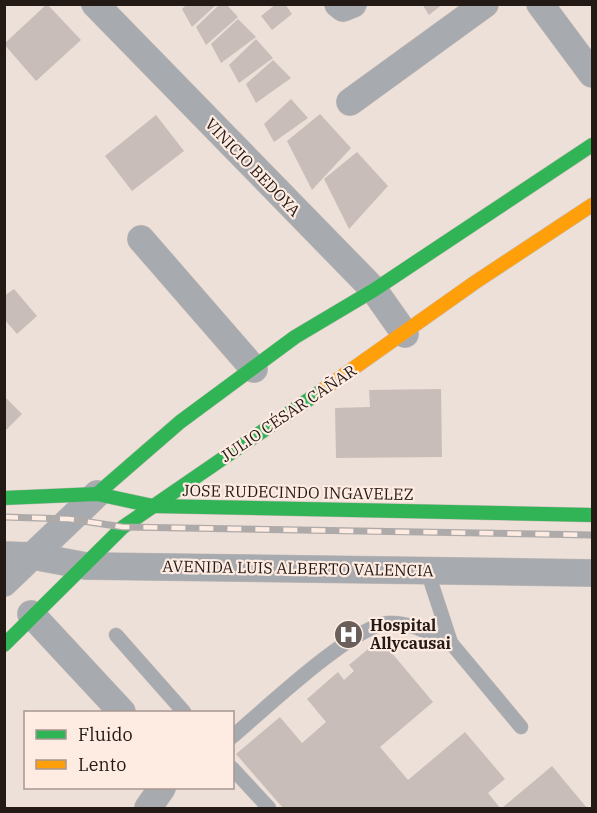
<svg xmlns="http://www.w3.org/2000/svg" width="597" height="813" font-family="'IBM Plex Serif',serif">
  <rect width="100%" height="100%" fill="#ede0d9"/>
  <g fill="#c8bdb8">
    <path d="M47,4l34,36 -45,41 -32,-37z"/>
    <path d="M187,4h30l-25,23 -10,-18z"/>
    <path d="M220,4h6l12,13 -32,28 -10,-18z"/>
    <path d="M276,4h9l7,10 -20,16 -11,-14z"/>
    <path d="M422,4h21l-14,11z"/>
    <path d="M238,19l18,18 -35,26 -10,-19z"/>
    <path d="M256,39l17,19 -34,25 -10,-18z"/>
    <path d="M273,60l18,18 -35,25 -10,-19z"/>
    <path d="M291,99l17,19 -34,24 -10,-18z"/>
    <path d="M320,114l31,34 -39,42 -25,-49z"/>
    <path d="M156,115l28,36 -52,40 -27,-35z"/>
    <path d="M357,152l31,34 -39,43 -25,-50z"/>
    <path d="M14,289l23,27 -20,18 -13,-15v-23z"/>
    <path d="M441,389l1,68 -106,1 -1,-50 35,-1 -1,-17z"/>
    <path d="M4,396l18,18 -18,18z"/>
    <path d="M380,639l53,63 -53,45 28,33 57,-48 40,47 -17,14 12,15h-217l-47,-54 44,-37 22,26 24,-21 -19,-23 31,-27 6,8 10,-9 -5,-6z"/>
    <path d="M552,766l35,42h-85z"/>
  </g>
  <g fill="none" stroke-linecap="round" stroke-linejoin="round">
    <defs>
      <g id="lane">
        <path d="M427,570l24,73 70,84"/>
        <path d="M116,635l68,77"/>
        <path d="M232,737c32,-27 121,-112 157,-114 22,-1 42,11 62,20"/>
        <path d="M232,768l37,40"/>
      </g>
      <g id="street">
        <path d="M95,4l279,286 31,44"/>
        <path d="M338,4l5,4 10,-4"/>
        <path d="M540,4l52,70"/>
        <path d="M350,102l135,-98"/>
        <path d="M141,239l113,130"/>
        <path d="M4,555l29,1 53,10 506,7"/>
        <path d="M4,583l93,-89"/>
        <path d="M31,614l91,98"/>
        <path d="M148,808l14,-20"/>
      </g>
      <g id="fast">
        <path d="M97,494l83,-72 115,-85 79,-47 218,-145"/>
        <path d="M4,498l93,-4 56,12 439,9"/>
        <path d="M4,645l119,-118 201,-138"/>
      </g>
      <path id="slow" d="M324,389l150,-106 118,-78"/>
    </defs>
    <use href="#lane" stroke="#c7bdb8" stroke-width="15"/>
    <use href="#street" stroke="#c7bdb8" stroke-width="28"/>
    <use href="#fast" stroke="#c7bdb8" stroke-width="15"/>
    <use href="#slow" stroke="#c7bdb8" stroke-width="15"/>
    <use href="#lane" stroke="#a7aaae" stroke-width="14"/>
    <use href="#street" stroke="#a7aaae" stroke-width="27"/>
    <use href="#fast" stroke="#30b455" stroke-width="14"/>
    <use href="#slow" stroke="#ff9f0a" stroke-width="14"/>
    <defs>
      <path id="rail" d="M4,517l65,2 54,8 469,8"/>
    </defs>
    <use href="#rail" stroke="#aeaaa9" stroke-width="7"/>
    <use href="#rail" stroke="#feebe1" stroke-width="4.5" stroke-dasharray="14" stroke-linecap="butt"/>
  </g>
  <defs>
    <symbol id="hospital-disc" viewBox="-11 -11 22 22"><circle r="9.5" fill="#6a5f5a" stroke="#feebe1"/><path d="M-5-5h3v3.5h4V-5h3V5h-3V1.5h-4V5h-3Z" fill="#fff"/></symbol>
  </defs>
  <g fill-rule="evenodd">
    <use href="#hospital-disc" x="332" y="618" width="33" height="33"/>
  </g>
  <g text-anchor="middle" stroke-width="4.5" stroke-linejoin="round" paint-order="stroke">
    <g font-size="16" fill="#231a16" stroke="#feebe1">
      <text transform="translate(253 167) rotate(46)" y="6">VINICIO BEDOYA</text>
      <text transform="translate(288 413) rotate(-34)" y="6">JULIO CÉSAR CAÑAR</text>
      <text transform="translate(298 492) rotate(1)" y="6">JOSE RUDECINDO INGAVELEZ</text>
      <text transform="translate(298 568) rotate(1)" y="6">AVENIDA LUIS ALBERTO VALENCIA</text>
    </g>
    <g font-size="16" font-weight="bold" fill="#231a16" stroke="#feebe1" text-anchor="start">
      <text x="370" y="631">Hospital<tspan x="370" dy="18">Allycausai</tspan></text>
    </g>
  </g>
  <rect width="597" height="813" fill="none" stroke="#231a16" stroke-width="12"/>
  <rect x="24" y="711" width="210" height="78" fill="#feebe1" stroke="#a69790" stroke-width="1.5"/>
  <rect x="36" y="730" width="30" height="9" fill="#30b455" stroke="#a69790" stroke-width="1.5"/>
  <text x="78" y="741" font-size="18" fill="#231a16">Fluido</text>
  <rect x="36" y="760" width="30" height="9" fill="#ff9f0a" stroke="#a69790" stroke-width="1.5"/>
  <text x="78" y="771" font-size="18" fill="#231a16">Lento</text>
</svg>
